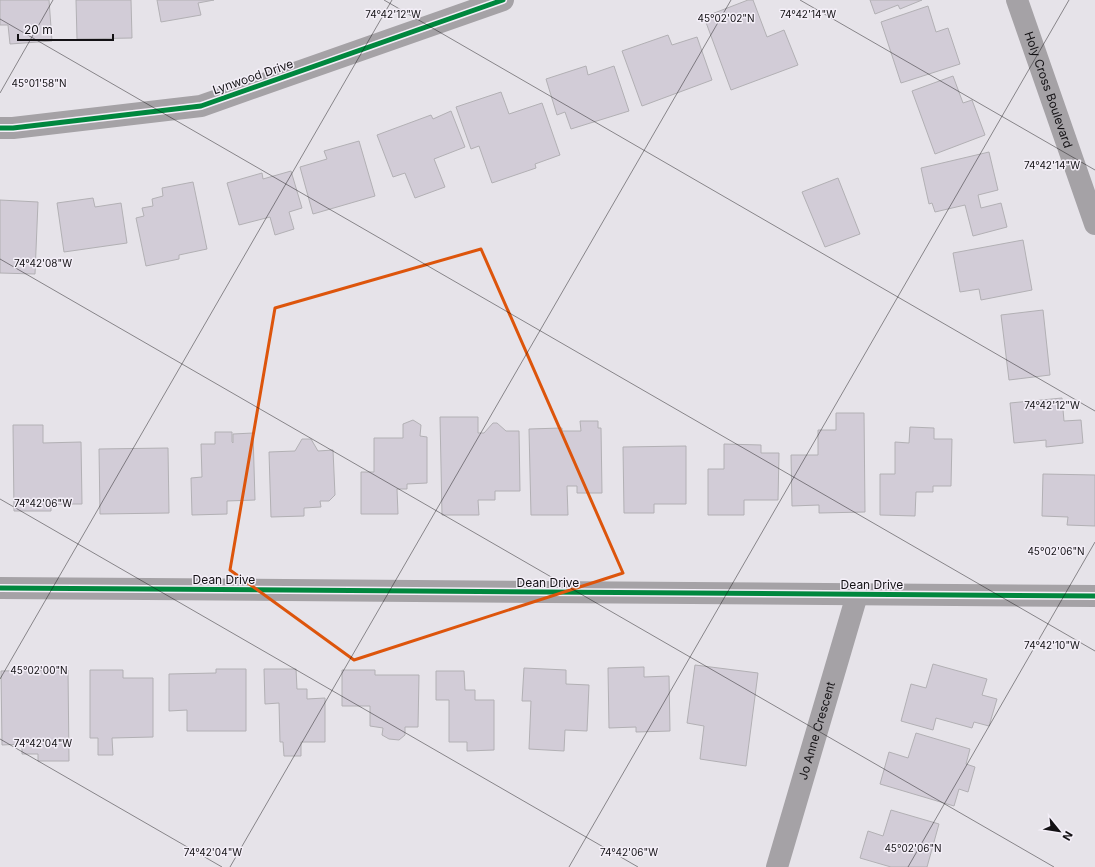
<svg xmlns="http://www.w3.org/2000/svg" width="1095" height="867" font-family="Inter,sans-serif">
  <rect width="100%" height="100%" fill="#e6e3e9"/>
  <g fill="#d2ccd7" stroke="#b2b0b4">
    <path d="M0,0h49l3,41 -42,3 -2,-19h-8z"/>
    <path d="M76,0h55l1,38 -55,1z"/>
    <path d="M157,0h57l-16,3 3,12 -40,7z"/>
    <path d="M748,0h5l14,37 17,-7 14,35 -67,25 -27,-73z"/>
    <path d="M870,0h52l-22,9 -2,-4 -23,9z"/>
    <path d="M928,6l8,26 12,-4 12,36 -59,19 -20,-61z"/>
    <path d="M668,35l4,10 25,-8 15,43 -70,26 -20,-55z"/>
    <path d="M586,66l2,9 26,-9 15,45 -58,18 -6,-17 -8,3 -11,-36z"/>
    <path d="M953,76l10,27 9,-3 13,35 -50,19 -23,-63z"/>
    <path d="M501,92l8,22 33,-11 18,52 -25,9 1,4 -44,15 -13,-37 -8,3 -15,-42z"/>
    <path d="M451,111l14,36 -31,12 11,28 -30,11 -10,-25 -12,4 -16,-42 54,-20 2,4z"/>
    <path d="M359,141l16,55 -62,18 -13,-47 27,-8 -3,-8z"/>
    <path d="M989,152l9,38 -20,5 3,13 20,-5 6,24 -34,9 -8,-31 -30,7 -3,-9 -3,1 -8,-36z"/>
    <path d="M291,171l11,37 -13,4 5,17 -19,6 -5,-18 -31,8 -12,-42 35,-10 1,6z"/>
    <path d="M838,178l22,56 -35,13 -23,-55z"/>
    <path d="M193,182l14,67 -28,6v4l-33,7 -10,-48 8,-2 -2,-8 11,-2 -1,-7 11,-3 -1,-8z"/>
    <path d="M93,198l2,9 26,-4 6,40 -63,9 -7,-49z"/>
    <path d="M0,200l38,2 -3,72 -35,-1z"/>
    <path d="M1023,240l9,50 -51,10 -2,-11 -19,3 -7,-39z"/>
    <path d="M1043,310l7,65 -41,5 -8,-65z"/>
    <path d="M1062,398l2,23 17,-1 2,23 -37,4v-7l-32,3 -4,-40z"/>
    <path d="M836,413h28l1,99 -46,1v-8l-27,1 -1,-51h27v-25h18z"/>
    <path d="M440,417h38v16h6l9,-10h4l9,8h13l1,60h-25v9h-17l1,15h-37z"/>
    <path d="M413,420l8,5 -1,11 7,1v46l-20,1v5h-10l1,25h-37v-42h13v-34h29v-14z"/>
    <path d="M580,421h18v7h3l1,65h-25v-7h-10l1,29h-37l-2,-86 33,-1v3h19z"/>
    <path d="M13,425h30v18l38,-1 1,62h-31v7h-37z"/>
    <path d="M910,427l24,1v11h18l-1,47h-18v6h-17l-1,24 -35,-1v-41h15v-32l14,1z"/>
    <path d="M215,432h17v10l1,1v-9l20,-1 2,67 -28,1v13l-35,1 -1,-37 11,-1 -1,-33h14z"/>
    <path d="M302,439h9l7,12 15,-1 2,45 -6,6h-9l1,6 -17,1v8l-33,1 -2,-65 26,-1z"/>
    <path d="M724,444l37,1v8h18l-1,47h-34v15h-36v-46h16z"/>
    <path d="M686,446v58h-32v9h-30l-1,-66z"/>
    <path d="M168,448l1,65 -69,1 -1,-65z"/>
    <path d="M1043,474l52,1v51l-28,-1 1,-8 -26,-1z"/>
    <path d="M933,664l54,15 -5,16 15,4 -8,27 -15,-4 -2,6 -36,-10 -3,12 -32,-9 10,-37 15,4z"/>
    <path d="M695,665l63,8 -12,93 -46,-7 4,-33 -17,-3z"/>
    <path d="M644,667v10l25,-1 1,55 -34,1v-5l-27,1 -1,-60z"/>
    <path d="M524,668l42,2v14l23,1 -2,46 -22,-1 -1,21 -35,-2 2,-48h-9z"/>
    <path d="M216,669h30v62h-59v-21l-18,1v-37l47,-1z"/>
    <path d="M264,669h32l1,20h10v10l18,-1v44h-24v14h-17l-1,-14h-3l-1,-39 -14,1z"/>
    <path d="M68,670l1,91h-31v-7h-16v-10l-20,1 -1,-74z"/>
    <path d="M90,670h33v8h30v59l-41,1 1,17h-15v-17h-8z"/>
    <path d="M342,670h33v5h44l-1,52h-13v8l-6,5 -10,-1 -7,-4 1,-7 -13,-2v-20h-28z"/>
    <path d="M436,671h28l1,19h10v10h19v50l-27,1v-9h-18v-42h-13z"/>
    <path d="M916,733l54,16 -4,15 9,3 -7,25 -9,-3 -5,17 -74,-22 9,-32 19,6z"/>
    <path d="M891,810l48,14 -12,43h-36l-31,-9 8,-27 15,5z"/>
  </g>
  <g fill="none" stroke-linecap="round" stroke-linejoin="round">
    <g stroke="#a5a2a6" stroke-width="22">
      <path id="s1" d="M1017,0l78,224"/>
      <path d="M0,128h13l188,-22 302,-106"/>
      <path d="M0,588l1095,8"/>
      <path id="s2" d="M777,867l80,-272"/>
    </g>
    <defs>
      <g id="cycleway">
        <path d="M0,128h13l188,-22 302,-106"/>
        <path d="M0,588l1095,8"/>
      </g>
    </defs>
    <use href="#cycleway" stroke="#f4eff8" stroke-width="8"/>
    <use href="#cycleway" stroke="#00873e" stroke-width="5"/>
  </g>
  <path fill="none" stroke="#dd550c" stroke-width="3" stroke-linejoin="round" d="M481,249l142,324 -269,87 -124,-90 45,-262z"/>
  <path fill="none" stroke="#131114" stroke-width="1" stroke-opacity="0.45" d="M384,0l711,411M800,0l295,170M0,19l1095,632M0,93l53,-93M0,259l1054,608M0,499l638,368M0,679l392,-679M0,739l222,128M230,867l501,-867M569,867l500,-867M908,867l187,-325"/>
  <g text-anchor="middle" stroke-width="3" stroke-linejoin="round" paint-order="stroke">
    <g font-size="12" fill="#131114" stroke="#f4eff8">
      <text transform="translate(253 77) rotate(-19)" y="4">Lynwood Drive</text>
      <text dy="4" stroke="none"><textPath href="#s1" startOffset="95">Holy Cross Boulevard</textPath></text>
      <text x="224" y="584">Dean Drive</text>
      <text x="548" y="587">Dean Drive</text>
      <text x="872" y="589">Dean Drive</text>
      <text dy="4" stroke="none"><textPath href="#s2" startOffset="142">Jo Anne Crescent</textPath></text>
    </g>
  </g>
  <g font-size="10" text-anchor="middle" fill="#131114" stroke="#f4eff8" stroke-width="3" stroke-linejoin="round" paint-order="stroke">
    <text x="393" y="18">74°42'12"W</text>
    <text x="808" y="18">74°42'14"W</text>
    <text x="726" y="22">45°02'02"N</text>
    <text x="39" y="87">45°01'58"N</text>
    <text x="1052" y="169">74°42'14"W</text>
    <text x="43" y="267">74°42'08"W</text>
    <text x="1052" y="409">74°42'12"W</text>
    <text x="43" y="507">74°42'06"W</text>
    <text x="1056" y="555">45°02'06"N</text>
    <text x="1052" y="649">74°42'10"W</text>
    <text x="39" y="674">45°02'00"N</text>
    <text x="43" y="747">74°42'04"W</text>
    <text x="913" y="852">45°02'06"N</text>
    <text x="213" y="856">74°42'04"W</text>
    <text x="629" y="856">74°42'06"W</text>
  </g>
  <g transform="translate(1059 831) rotate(120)" stroke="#f4eff8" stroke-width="3" paint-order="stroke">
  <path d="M0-3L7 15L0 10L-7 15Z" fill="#131114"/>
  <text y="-6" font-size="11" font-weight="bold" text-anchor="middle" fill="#131114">N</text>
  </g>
  <path d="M18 34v6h95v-6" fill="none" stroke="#131114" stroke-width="2"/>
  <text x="24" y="34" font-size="12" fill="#131114" stroke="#f4eff8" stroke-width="3" paint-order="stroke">20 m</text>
</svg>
